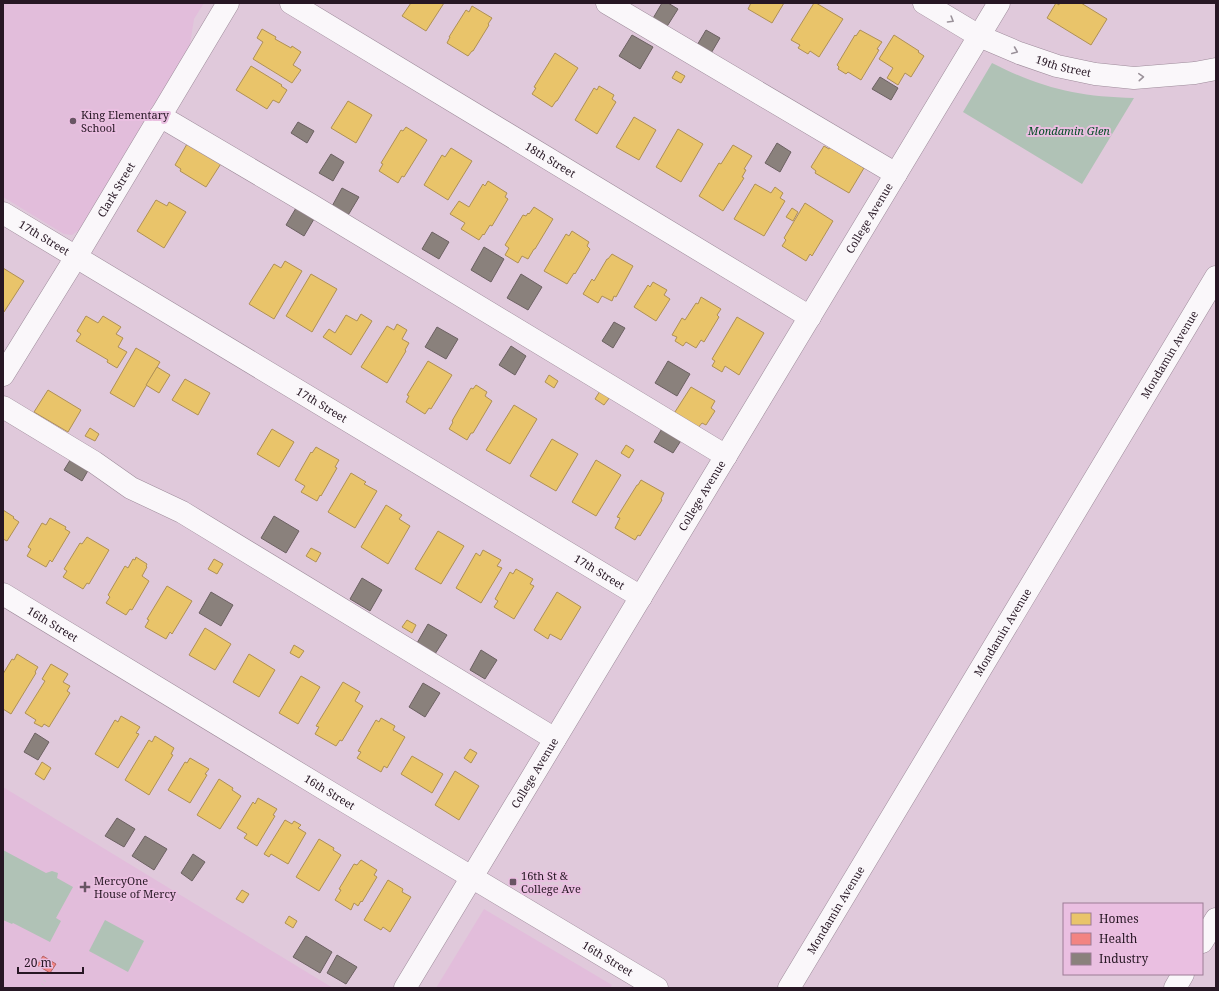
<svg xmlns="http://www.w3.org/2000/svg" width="1219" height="991" font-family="'Noto Serif',serif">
  <rect width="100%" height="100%" fill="#e0c9db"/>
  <g fill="#e2bddb">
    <path d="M3,3h201l-10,16 -4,26 -111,185 -7,5 -8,-1 -61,-37z"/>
    <path d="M3,787l330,201h-330z"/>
    <path d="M484,909l128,76 -2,3h-174z"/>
  </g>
  <g fill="#b0c2b6">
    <path d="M992,63c49,25 87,34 142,35l-52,86 -119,-72z"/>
    <path d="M3,850l43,23 6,-2 6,2 -1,5 16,9 -17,31 5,3 -11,21 -37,-19 -1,1 -9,-4z"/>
    <path d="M105,920l39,21 -16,31 -39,-21z"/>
  </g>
  <g fill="#e9c46a" stroke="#af9055">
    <path d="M411,3h33l-18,28 -24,-15z"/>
    <path d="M751,3h33l-12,20 -24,-14z"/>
    <path d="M814,3h2l27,16 -24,38 -9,-6 -2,3 -10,-6 2,-3 -9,-5z"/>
    <path d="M1056,3l3,2v-2h22l26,16 -16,26 -44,-27z"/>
    <path d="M472,6l20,12 -4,6 1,1 -16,26h-1l-4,5 -21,-13 3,-6h-1l17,-27 3,2z"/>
    <path d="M262,29l14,8 -1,2 16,9 1,-2 9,6 -8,13 8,5 -9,13 -39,-24 10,-17 -6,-4z"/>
    <path d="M860,30l22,12 -5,7 2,1 -18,30 -13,-8 -2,2 -8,-5 1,-2 -2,-2 18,-30 1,1z"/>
    <path d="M894,35l25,16 -1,1 6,4 -13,21 -6,-4 -7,12 -11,-7 6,-10 -14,-9z"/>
    <path d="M555,53l23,15 -21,33h-1l-4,6 -20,-13 4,-6 -2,-1z"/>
    <path d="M251,66l31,19 -1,1 6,4 -8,13 -6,-3 -6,9 -31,-19z"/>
    <path d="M676,71l9,5 -4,7 -9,-5z"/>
    <path d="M599,86l15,9 -2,4 4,3 -19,32 -22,-14 19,-32 3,2z"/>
    <path d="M348,101l24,14 -16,28 -25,-15z"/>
    <path d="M634,117l22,13 -17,30 -23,-13z"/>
    <path d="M406,127l21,13 -23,37 -2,-1 -4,7 -19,-12 4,-7 -2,-1 20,-33 2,1z"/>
    <path d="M678,129l25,15 -22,38 -25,-15z"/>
    <path d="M187,144l35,18 -16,25 -26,-16 1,-2 -6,-4z"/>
    <path d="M733,145l19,11 -8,13 2,1 -4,7 2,1 -21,33 -24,-15 20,-33 2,1z"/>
    <path d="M824,146l5,3 1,-2 34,21 -15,25 -34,-20 1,-2 -5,-4z"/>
    <path d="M451,148l21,13 -24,39 -24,-15 18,-30 3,2z"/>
    <path d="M488,181l19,12 -2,4 3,2 -16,27 -2,-1 -6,10 -1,-1 -4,6 -18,-11 4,-6 -15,-9 9,-13 10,6 14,-23 2,2z"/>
    <path d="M755,184l16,9 4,-6 8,6 -3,5 5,3 -21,35 -30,-17z"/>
    <path d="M156,200l11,6 2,-4 17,10 -22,36 -27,-17z"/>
    <path d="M805,203l28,18 -21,35 -2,-2 -4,7 -24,-15 4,-6 -2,-2z"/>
    <path d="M534,207l19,12 -18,30h-1l-6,10 -6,-3 -4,7 -13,-8 4,-7 -4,-3 18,-30 3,1 2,-3 1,1z"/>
    <path d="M792,208l6,4 -5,9 -7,-4z"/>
    <path d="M572,231l17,11 -2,4 3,3 -15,25 -1,-1 -7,11 -23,-13 22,-37 3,2z"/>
    <path d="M612,254l21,12 -17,31 -2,-1 -2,5 -10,-5 -4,7 -15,-9 9,-15 2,2 13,-22h1z"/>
    <path d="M285,261l17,10 -28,48 -25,-15 25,-40 7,4z"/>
    <path d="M3,268l21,13 -20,31h-1z"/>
    <path d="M311,274l26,15 -25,43 -26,-16z"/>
    <path d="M653,282l14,8 -3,5 6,4 -14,22 -22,-14 14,-22 2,2z"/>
    <path d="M701,297l20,12 -4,6 2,2 -15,25 -3,-2 -5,8 -10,-6 -3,4 -8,-5 2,-4 -5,-2 10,-17 3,2 11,-17 2,1z"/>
    <path d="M361,314l11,7 -21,34 -28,-18 6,-8 6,4 11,-18 11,6z"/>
    <path d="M86,316l12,7 5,-7 18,11 -5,7 7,4 -5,9 9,5 -10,16 -10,-6 1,-2 -32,-19 5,-7 -4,-3z"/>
    <path d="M737,317l27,16 -25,42 -14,-9 -3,6 -10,-6 3,-5 -3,-2z"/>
    <path d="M397,324l10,6 -5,9 7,4 -4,7 1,1 -19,32 -26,-16 26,-41 7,4z"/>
    <path d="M136,348l24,14 -26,45 -24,-14z"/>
    <path d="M428,361l24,14 -21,34 -2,-1 -4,6 -19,-12 3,-6 -2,-1z"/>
    <path d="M157,367l13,8 -11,18 -13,-8z"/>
    <path d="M549,375l9,6 -4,7 -9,-6z"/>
    <path d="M185,379l25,14 -12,22 -26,-15z"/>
    <path d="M476,385l11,7 -2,4 7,5 -19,32h-2l-4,7 -18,-11 4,-7 -1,-1 19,-33 2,1z"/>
    <path d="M691,387l24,14 -4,7 4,3 -9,14 -4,-2 -5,6 -24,-14z"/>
    <path d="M48,390l33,20 -13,22 -34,-20z"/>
    <path d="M600,391l10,6 -6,8 -9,-6z"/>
    <path d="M514,405l23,14 -27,45 -24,-14z"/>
    <path d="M90,428l9,6 -4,7 -10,-5z"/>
    <path d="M272,429l22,13 -15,25 -22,-13z"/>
    <path d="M552,439l26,15 -22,37 -26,-15z"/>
    <path d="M626,445l8,5 -5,8 -8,-5z"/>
    <path d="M316,447l23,13 -4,7 2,1 -16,28 -1,-1 -3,6 -16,-9 4,-6 -10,-6 16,-28 1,1z"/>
    <path d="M596,460l25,15 -25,41 -24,-14z"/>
    <path d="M351,473l15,9 -2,2 13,7 -22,37 -27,-16z"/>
    <path d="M641,480l23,13 -3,6 1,1 -22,36 -2,-1 -3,5 -20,-12 5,-10 -3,-1 20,-32h1z"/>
    <path d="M386,505l16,10 -3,4 11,7 -22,38 -27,-17z"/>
    <path d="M3,510l11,7 -1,1 6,4 -12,19 -4,-2z"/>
    <path d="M50,518l16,9 -1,2 5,3 -18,30 -2,-2 -4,7 -19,-11 4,-7 -3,-2 14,-24 4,2z"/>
    <path d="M438,531l26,15 -23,38 -26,-15z"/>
    <path d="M87,537l22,13 -20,34 -2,-1 -4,6 -20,-12 4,-6 -3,-2 16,-26 2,1z"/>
    <path d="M311,548l10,5 -5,9 -10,-6z"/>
    <path d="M483,550l18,10 -4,6 5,2 -21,35 -25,-15 20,-35 4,3z"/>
    <path d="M136,557l11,7 -1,2 1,1 -5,9 7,5 -17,29 -2,-1 -4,6 -20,-12 4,-6 -2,-2 17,-29 3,2 5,-9 2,1z"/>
    <path d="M214,559l9,5 -6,10 -9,-5z"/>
    <path d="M516,569l17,10 -3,5 4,2 -20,33 -20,-12 4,-6 -3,-2 15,-27 3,2z"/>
    <path d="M167,586l25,15 -20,33 -2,-2 -4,7 -21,-12 4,-7 -2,-1z"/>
    <path d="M557,592l24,15 -20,33 -11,-6 -2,5 -14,-9z"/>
    <path d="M407,620l9,5 -4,8 -10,-6z"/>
    <path d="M205,628l26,16 -16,26 -26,-15z"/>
    <path d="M294,645l10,6 -5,7 -9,-5z"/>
    <path d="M17,654l21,13 -3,5 1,1 -25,41 -8,-5v-35l9,-15 2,1z"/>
    <path d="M249,654l26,16 -16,27 -26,-15z"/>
    <path d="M51,664l17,10 -5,8 7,4 -3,5 3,2 -21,34 -5,-3 -2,3 -8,-4 2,-3 -11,-7 20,-32 -3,-2z"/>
    <path d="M301,676l19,11 -22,37 -19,-11z"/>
    <path d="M343,682l17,10 -5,9 8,5 -21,35 -2,-1 -4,6 -21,-12 4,-7 -3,-1z"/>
    <path d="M121,716l19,11 -4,6 3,1 -21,34 -23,-14 20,-34 3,2z"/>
    <path d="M381,718l14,8 -2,4 12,7 -18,31 -3,-2 -3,6 -24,-14 4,-6 -3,-1 18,-31 3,2z"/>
    <path d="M155,736l19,12 -3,6 2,1 -24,40 -24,-15 24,-40 3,2z"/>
    <path d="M470,749l7,4 -6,10 -7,-5z"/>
    <path d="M412,756l31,18 -11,19 -31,-19z"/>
    <path d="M190,758l19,11 -4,5 2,1 -17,28 -22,-13 17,-28 2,1z"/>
    <path d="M42,762l9,6 -7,12 -9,-6z"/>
    <path d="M455,771l24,15 -20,34 -24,-15z"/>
    <path d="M219,779l14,9 -1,2 9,6 -21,33 -23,-14z"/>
    <path d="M258,798l19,11 -4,6 2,1 -18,30 -13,-8 3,-4 -10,-6 16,-26 2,2z"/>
    <path d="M285,820l7,4 2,-3 7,4 -3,3 8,5 -18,31 -17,-10 -2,3 -5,-3z"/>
    <path d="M319,839l15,9 -1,2 8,5 -22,36 -23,-14z"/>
    <path d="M361,860l16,10 -3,5 3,2 -15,25 -1,-1 -3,5 -4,-3 -3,7 -16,-10 6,-10 -2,-1 15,-25 3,1z"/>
    <path d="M388,880l15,9 -1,3 9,5 -21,35 -7,-5 -2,3 -17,-10z"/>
    <path d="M242,890l7,4 -6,9 -7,-4z"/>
    <path d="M289,916l8,5 -4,7 -8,-5z"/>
  </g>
  <path fill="#f28482" stroke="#b56366" d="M43,956l13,8 -6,9 -13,-8z"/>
  <g fill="#8a817c" stroke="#6c6162">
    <path d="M662,3h6l10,6 -12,19 -14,-8z"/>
    <path d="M706,30l14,8 -10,17 -14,-8z"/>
    <path d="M632,35l21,12 -13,22 -21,-13z"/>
    <path d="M880,77l18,11 -7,12 -19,-11z"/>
    <path d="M298,122l16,9 -7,12 -16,-10z"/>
    <path d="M777,143l14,9 -11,20 -15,-9z"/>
    <path d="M331,154l13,8 -11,19 -14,-8z"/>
    <path d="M342,188l17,9 -12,20 -16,-9z"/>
    <path d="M296,208l18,11 -10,17 -18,-11z"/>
    <path d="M432,232l17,10 -10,17 -17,-10z"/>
    <path d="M484,247l20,12 -13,23 -20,-12z"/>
    <path d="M521,274l21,13 -14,23 -21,-12z"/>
    <path d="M614,322l11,6 -12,20 -11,-7z"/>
    <path d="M437,327l21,12 -12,20 -21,-12z"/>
    <path d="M511,346l15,10 -11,19 -16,-10z"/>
    <path d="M668,361l22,13 -13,22 -22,-13z"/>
    <path d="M663,427l19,12 -9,14 -19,-11z"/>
    <path d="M72,457l18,10 -8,14 -18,-11z"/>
    <path d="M274,516l25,15 -13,22 -25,-15z"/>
    <path d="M362,578l20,12 -12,21 -20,-12z"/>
    <path d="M211,592l22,13 -12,21 -22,-13z"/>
    <path d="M428,624l19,11 -12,19 -18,-11z"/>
    <path d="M481,650l16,10 -12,19 -15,-9z"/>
    <path d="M423,683l17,10 -15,24 -16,-10z"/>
    <path d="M35,733l14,9 -11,18 -14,-8z"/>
    <path d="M117,818l18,11 -11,18 -19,-11z"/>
    <path d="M145,836l22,13 -13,21 -22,-14z"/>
    <path d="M193,854l12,8 -13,19 -11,-8z"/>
    <path d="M306,936l26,16 -12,21 -27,-16z"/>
    <path d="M337,955l20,12 -11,17 -19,-11z"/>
  </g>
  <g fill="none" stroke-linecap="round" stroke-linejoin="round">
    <defs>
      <g id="minor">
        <path id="s1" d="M291,3l519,314"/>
        <path d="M607,3l289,171"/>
        <path d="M160,116l151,89 415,251"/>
        <path id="s2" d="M3,213l638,384"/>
        <path id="s3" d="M3,375l73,-118 152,-254"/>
        <path d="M3,407l91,55 37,26 51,24 373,227"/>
        <path id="s4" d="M3,594l328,199 326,195"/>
        <path d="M1202,942l14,-23"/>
        <path id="s5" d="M405,988l594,-985"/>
        <path id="s6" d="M789,988l427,-711"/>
        <path d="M1175,988l8,-14"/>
      </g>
      <g id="major">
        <path id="s7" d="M924,3l55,33 40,17 38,13 38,8 39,4 61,-5 21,-4"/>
      </g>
    </defs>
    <use href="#minor" stroke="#9d8b9a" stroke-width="23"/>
    <use href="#major" stroke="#9d8b9a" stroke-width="23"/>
    <path stroke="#d2cad0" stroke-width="2.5" stroke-dasharray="1 3" stroke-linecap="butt" d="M40,988l6,-9"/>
    <use href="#minor" stroke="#faf7fa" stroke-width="22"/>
    <use href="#major" stroke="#faf7fa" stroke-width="22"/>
  </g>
  <defs><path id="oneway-chevron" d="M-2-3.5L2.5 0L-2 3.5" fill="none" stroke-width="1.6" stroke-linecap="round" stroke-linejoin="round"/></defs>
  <g stroke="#9b929a">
    <use href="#oneway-chevron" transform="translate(951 20) rotate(31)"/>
    <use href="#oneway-chevron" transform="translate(1015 51) rotate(23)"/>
    <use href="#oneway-chevron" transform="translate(1141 77) rotate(-4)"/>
  </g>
  <g fill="#685564" stroke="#eabfe1" stroke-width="1.5">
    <circle cx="73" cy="121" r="4"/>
    <rect x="509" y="878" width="8" height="8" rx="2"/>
    <path d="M83 881h4v4h4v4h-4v4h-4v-4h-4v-4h4z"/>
  </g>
  <g text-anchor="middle" stroke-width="4" stroke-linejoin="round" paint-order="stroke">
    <g font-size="11" fill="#271724" stroke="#eabfe1">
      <text dy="4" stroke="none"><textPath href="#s7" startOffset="154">19th Street</textPath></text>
      <text dy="4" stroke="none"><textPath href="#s1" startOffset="303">18th Street</textPath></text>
      <text dy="4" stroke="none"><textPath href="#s3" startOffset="217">Clark Street</textPath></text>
      <text dy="4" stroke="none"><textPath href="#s5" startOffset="899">College Avenue</textPath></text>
      <text dy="4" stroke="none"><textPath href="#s2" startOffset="48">17th Street</textPath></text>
      <text dy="4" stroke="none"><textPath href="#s6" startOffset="739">Mondamin Avenue</textPath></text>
      <text dy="4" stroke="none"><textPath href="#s2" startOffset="372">17th Street</textPath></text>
      <text dy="4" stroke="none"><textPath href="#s5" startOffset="575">College Avenue</textPath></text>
      <text dy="4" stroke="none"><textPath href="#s2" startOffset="696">17th Street</textPath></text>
      <text dy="4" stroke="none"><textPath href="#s4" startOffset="58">16th Street</textPath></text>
      <text dy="4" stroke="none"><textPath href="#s6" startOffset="415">Mondamin Avenue</textPath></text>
      <text dy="4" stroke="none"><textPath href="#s5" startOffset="251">College Avenue</textPath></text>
      <text dy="4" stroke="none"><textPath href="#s4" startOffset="382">16th Street</textPath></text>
      <text dy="4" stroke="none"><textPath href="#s6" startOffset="91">Mondamin Avenue</textPath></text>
      <text dy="4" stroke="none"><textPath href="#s4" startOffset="706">16th Street</textPath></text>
    </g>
    <g font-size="11" fill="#271724" stroke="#eabfe1" text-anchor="start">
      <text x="81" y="119">King Elementary<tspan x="81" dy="13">School</tspan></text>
      <text x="521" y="880">16th St &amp;<tspan x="521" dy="13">College Ave</tspan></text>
      <text x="94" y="885">MercyOne<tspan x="94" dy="13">House of Mercy</tspan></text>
    </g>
    <g font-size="11" font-style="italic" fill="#034c25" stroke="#eabfe1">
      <text x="1069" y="135">Mondamin Glen</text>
    </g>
  </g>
  <rect width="1219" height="991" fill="none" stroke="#271724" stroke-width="8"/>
  <rect x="1063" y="903" width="140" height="72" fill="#eabfe1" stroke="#9c7c95"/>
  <rect x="1071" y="913" width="20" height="12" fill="#e9c46a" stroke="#9c7c95"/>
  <text x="1099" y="923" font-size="12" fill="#271724">Homes</text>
  <rect x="1071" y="933" width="20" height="12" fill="#f28482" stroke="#9c7c95"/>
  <text x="1099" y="943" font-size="12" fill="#271724">Health</text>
  <rect x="1071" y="953" width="20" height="12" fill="#8a817c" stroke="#9c7c95"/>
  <text x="1099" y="963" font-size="12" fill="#271724">Industry</text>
  <path d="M18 967v6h65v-6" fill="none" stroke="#271724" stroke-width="2"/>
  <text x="24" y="967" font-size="12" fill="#271724" stroke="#eabfe1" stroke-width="3" paint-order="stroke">20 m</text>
</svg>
